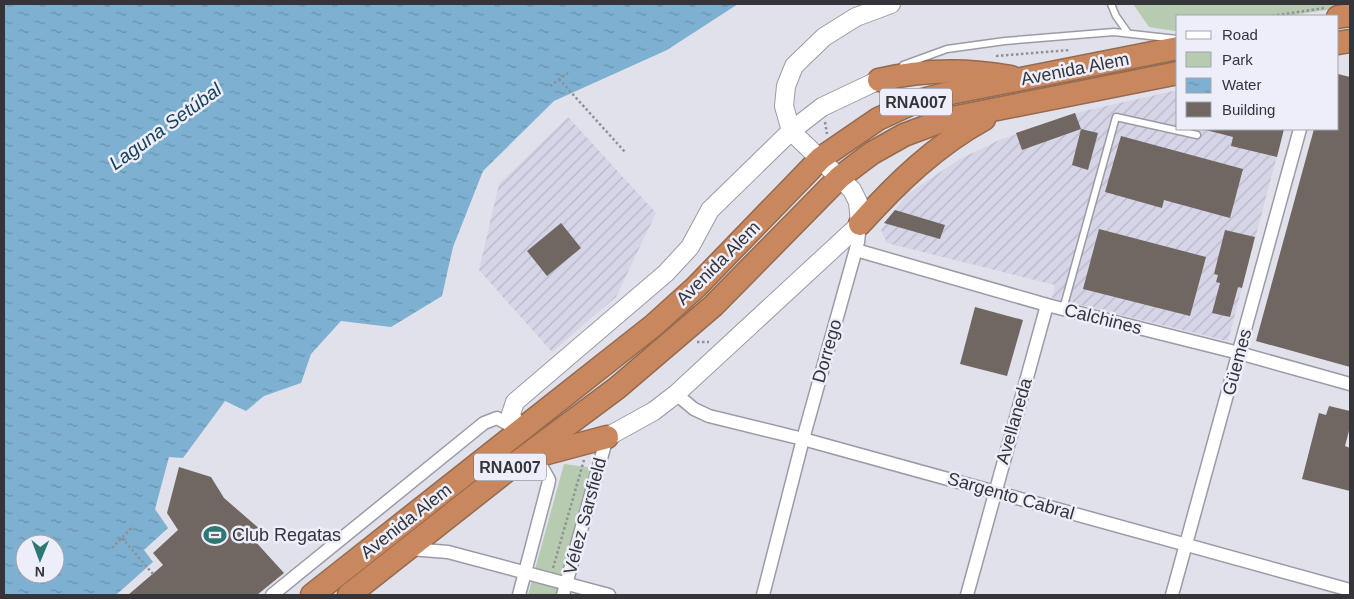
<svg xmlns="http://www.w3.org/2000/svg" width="1354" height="599" font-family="Helvetica,sans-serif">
  <defs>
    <pattern id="industrial-furrows" width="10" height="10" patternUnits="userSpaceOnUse" patternTransform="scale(1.25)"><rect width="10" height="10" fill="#d5d5e7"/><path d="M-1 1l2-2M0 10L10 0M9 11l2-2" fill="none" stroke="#b7b7c7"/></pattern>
    <pattern id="water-ripples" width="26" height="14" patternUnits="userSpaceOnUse" patternTransform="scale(1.25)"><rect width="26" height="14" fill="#7eb1d1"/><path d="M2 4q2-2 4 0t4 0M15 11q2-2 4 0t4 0" fill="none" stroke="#6891ab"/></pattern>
  </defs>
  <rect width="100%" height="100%" fill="#e0e1eb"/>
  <g fill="url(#industrial-furrows)">
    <path d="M1178,90v39h106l-56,212 -176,-43 3,-13 -168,-42 -6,-13 25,-35 54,-36 37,-18 78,-28z"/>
    <path d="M568,117l88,96 -40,84 -64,55 -73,-82 20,-86z"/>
  </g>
  <g fill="#b7cbb0">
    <path d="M1133,4h217v2l-62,10h-110v15h-3l-26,-4z"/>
    <path d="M564,464l30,4 -36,127h-30z"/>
  </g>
  <path fill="url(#water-ripples)" fill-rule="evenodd" d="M4,4h734l-71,46 -113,51 -71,70 -30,76 -11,49 -51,31 -50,-6 -30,33 -10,29 -37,13 -18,15 -21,-10 -42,57 -14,-1 -14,52 13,19 -24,22 9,12 -37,33h-112zM25,544h30v30h-30z"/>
  <g fill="#706662">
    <path d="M1338,74l12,3v290l-94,-26 58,-212h24z"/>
    <path d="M1075,113l6,16 -59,21 -6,-17z"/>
    <path d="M1081,129l17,4 -10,37 -16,-5z"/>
    <path d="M1202,129h82l-7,28 -46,-11 2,-9z"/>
    <path d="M1121,136l122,33 -13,49 -66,-18 -2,8 -57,-16z"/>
    <path d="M895,210l50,15 -5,14 -56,-16z"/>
    <path d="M561,223l20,25 -34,28 -20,-25z"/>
    <path d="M1099,229l107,28 -16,59 -107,-27z"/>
    <path d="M1225,230l30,7 -13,51 -4,-1 -8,30 -18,-4 8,-30 -4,-1 2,-7 -4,-1z"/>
    <path d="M975,307l48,13 -16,56 -47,-12z"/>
    <path d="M1329,406l21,5v16l-5,19 5,2v43l-48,-12 17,-66 7,2z"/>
    <path d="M179,467l32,10 13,21 38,33 -9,8 31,34 -27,22h-129l35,-30 -10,-12 25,-23 -11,-17z"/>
  </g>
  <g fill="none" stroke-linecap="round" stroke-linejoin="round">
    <defs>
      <g id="lane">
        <path d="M1111,4l5,12 12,17"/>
        <path d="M903,65l44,-16 58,-8 109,-9 63,7"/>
        <path d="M1063,309l53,-192 81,18"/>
      </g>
      <g id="street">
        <path d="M856,250l191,55 192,48 111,31"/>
        <path d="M676,394l18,15 15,7 94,23 547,151"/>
        <path d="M410,549l38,3 161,43"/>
        <path d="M272,595l212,-172 13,-5 20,11"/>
        <path d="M519,595l29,-110 1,-5 -15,-27"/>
        <path d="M563,595l44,-158"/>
        <path d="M763,595l40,-156 55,-197 2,-18"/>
        <path d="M967,595l80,-290"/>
        <path d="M1172,595l128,-466"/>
      </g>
      <g id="secondary">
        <path d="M515,426l-4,-12 4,-12 151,-129 24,-26 20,-37 81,-79 31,-24 57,-27"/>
        <path d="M607,437l47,-26 22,-17 184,-170 -2,-22 -6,-12 -61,-59 -7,-25 2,-20 8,-20 30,-29 32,-20 35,-13"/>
      </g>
      <g id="highway">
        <path d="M1338,17l12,-2"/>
        <path d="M1338,43l12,-2"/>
        <path d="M879,80c45,-11 87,-11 132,-3"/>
        <path d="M860,224c37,-41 75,-78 124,-105"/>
        <path d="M532,457l75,-20"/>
        <path d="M312,595l342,-270 42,-38 125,-129 57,-39 37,-17 30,-8 233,-46"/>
        <path d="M349,595l170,-134 98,-73 96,-82 127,-129 32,-24 32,-18 43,-16 231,-46"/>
      </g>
    </defs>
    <use href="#lane" stroke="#9b9ba5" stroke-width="9"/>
    <use href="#street" stroke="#9b9ba5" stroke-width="15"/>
    <use href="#secondary" stroke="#9b9ba5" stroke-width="20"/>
    <use href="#highway" stroke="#956a50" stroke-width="25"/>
    <g stroke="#909198" stroke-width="2.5" stroke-dasharray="2.5 2.5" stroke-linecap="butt">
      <path d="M1272,16l52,-8"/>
      <path d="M996,56l74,-6"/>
      <path d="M559,79l66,73"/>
      <path d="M550,86l19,-14"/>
      <path d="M825,122l2,12"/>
      <path d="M697,342h12"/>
      <path d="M122,538l31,36"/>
      <path d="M112,548l21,-22"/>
      <path d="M553,568l31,-108"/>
    </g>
    <use href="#lane" stroke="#fff" stroke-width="6"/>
    <use href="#street" stroke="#fff" stroke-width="12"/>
    <use href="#secondary" stroke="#fff" stroke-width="18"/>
    <use href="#highway" stroke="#c8875c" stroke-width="22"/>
  </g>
  <defs>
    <symbol id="stadium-bare" viewBox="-9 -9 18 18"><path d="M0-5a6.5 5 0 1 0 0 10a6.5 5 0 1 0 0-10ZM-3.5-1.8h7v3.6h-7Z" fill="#2e7774" stroke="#edeef9" stroke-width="2.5" paint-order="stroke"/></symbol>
  </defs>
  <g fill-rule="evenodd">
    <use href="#stadium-bare" x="199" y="519" width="32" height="32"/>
  </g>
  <g text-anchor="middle" stroke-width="5" stroke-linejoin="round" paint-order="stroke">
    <g fill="#edeef9" stroke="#6c6c73" stroke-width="1">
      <rect x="880" y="88.5" width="72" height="27" rx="4"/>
      <rect x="474" y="453.5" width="72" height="27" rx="4"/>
    </g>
    <g font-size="16" font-weight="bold" fill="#353539">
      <text x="916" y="108">RNA007</text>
      <text x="510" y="473">RNA007</text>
    </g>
    <g font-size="18" fill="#353539" stroke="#edeef9">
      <text transform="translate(1075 69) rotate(-11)" y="6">Avenida Alem</text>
      <text transform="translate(718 263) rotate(-45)" y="6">Avenida Alem</text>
      <text transform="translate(1103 319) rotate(14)" y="6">Calchines</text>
      <text transform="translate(827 351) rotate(-74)" y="6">Dorrego</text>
      <text transform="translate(1237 362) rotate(-75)" y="6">Güemes</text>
      <text transform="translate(1014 421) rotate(-74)" y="6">Avellaneda</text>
      <text transform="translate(1011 496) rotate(16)" y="6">Sargento Cabral</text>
      <text transform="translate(585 516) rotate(-75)" y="6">Vélez Sarsfield</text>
      <text transform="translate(406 521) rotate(-38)" y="6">Avenida Alem</text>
    </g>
    <g font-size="18" fill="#353539" stroke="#edeef9" text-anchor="start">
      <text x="232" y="541">Club Regatas</text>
    </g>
    <g font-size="19" font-style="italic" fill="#184259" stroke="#edeef9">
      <text transform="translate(165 126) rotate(-36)" y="7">Laguna Setúbal</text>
    </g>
  </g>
  <rect width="1354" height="599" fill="none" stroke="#353539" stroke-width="10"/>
  <rect x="1176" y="15" width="162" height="115" fill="#edeef9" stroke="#a3a4ac"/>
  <rect x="1186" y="31" width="25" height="8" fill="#ffffff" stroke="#a3a4ac"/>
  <text x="1222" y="40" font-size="15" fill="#353539">Road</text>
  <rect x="1186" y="52" width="25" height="15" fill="#b7cbb0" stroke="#a3a4ac"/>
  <text x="1222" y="65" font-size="15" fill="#353539">Park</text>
  <rect x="1186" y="78" width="25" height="15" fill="url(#water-ripples)" stroke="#a3a4ac"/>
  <text x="1222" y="90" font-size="15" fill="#353539">Water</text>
  <rect x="1186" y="102" width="25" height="15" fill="#706662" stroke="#a3a4ac"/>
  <text x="1222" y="115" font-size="15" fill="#353539">Building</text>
  <g transform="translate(40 559) rotate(181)"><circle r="24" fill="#edeef9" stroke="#a3a4ac"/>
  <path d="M0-4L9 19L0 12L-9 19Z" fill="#2e7774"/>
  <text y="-8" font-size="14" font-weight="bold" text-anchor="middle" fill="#353539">N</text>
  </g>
</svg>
